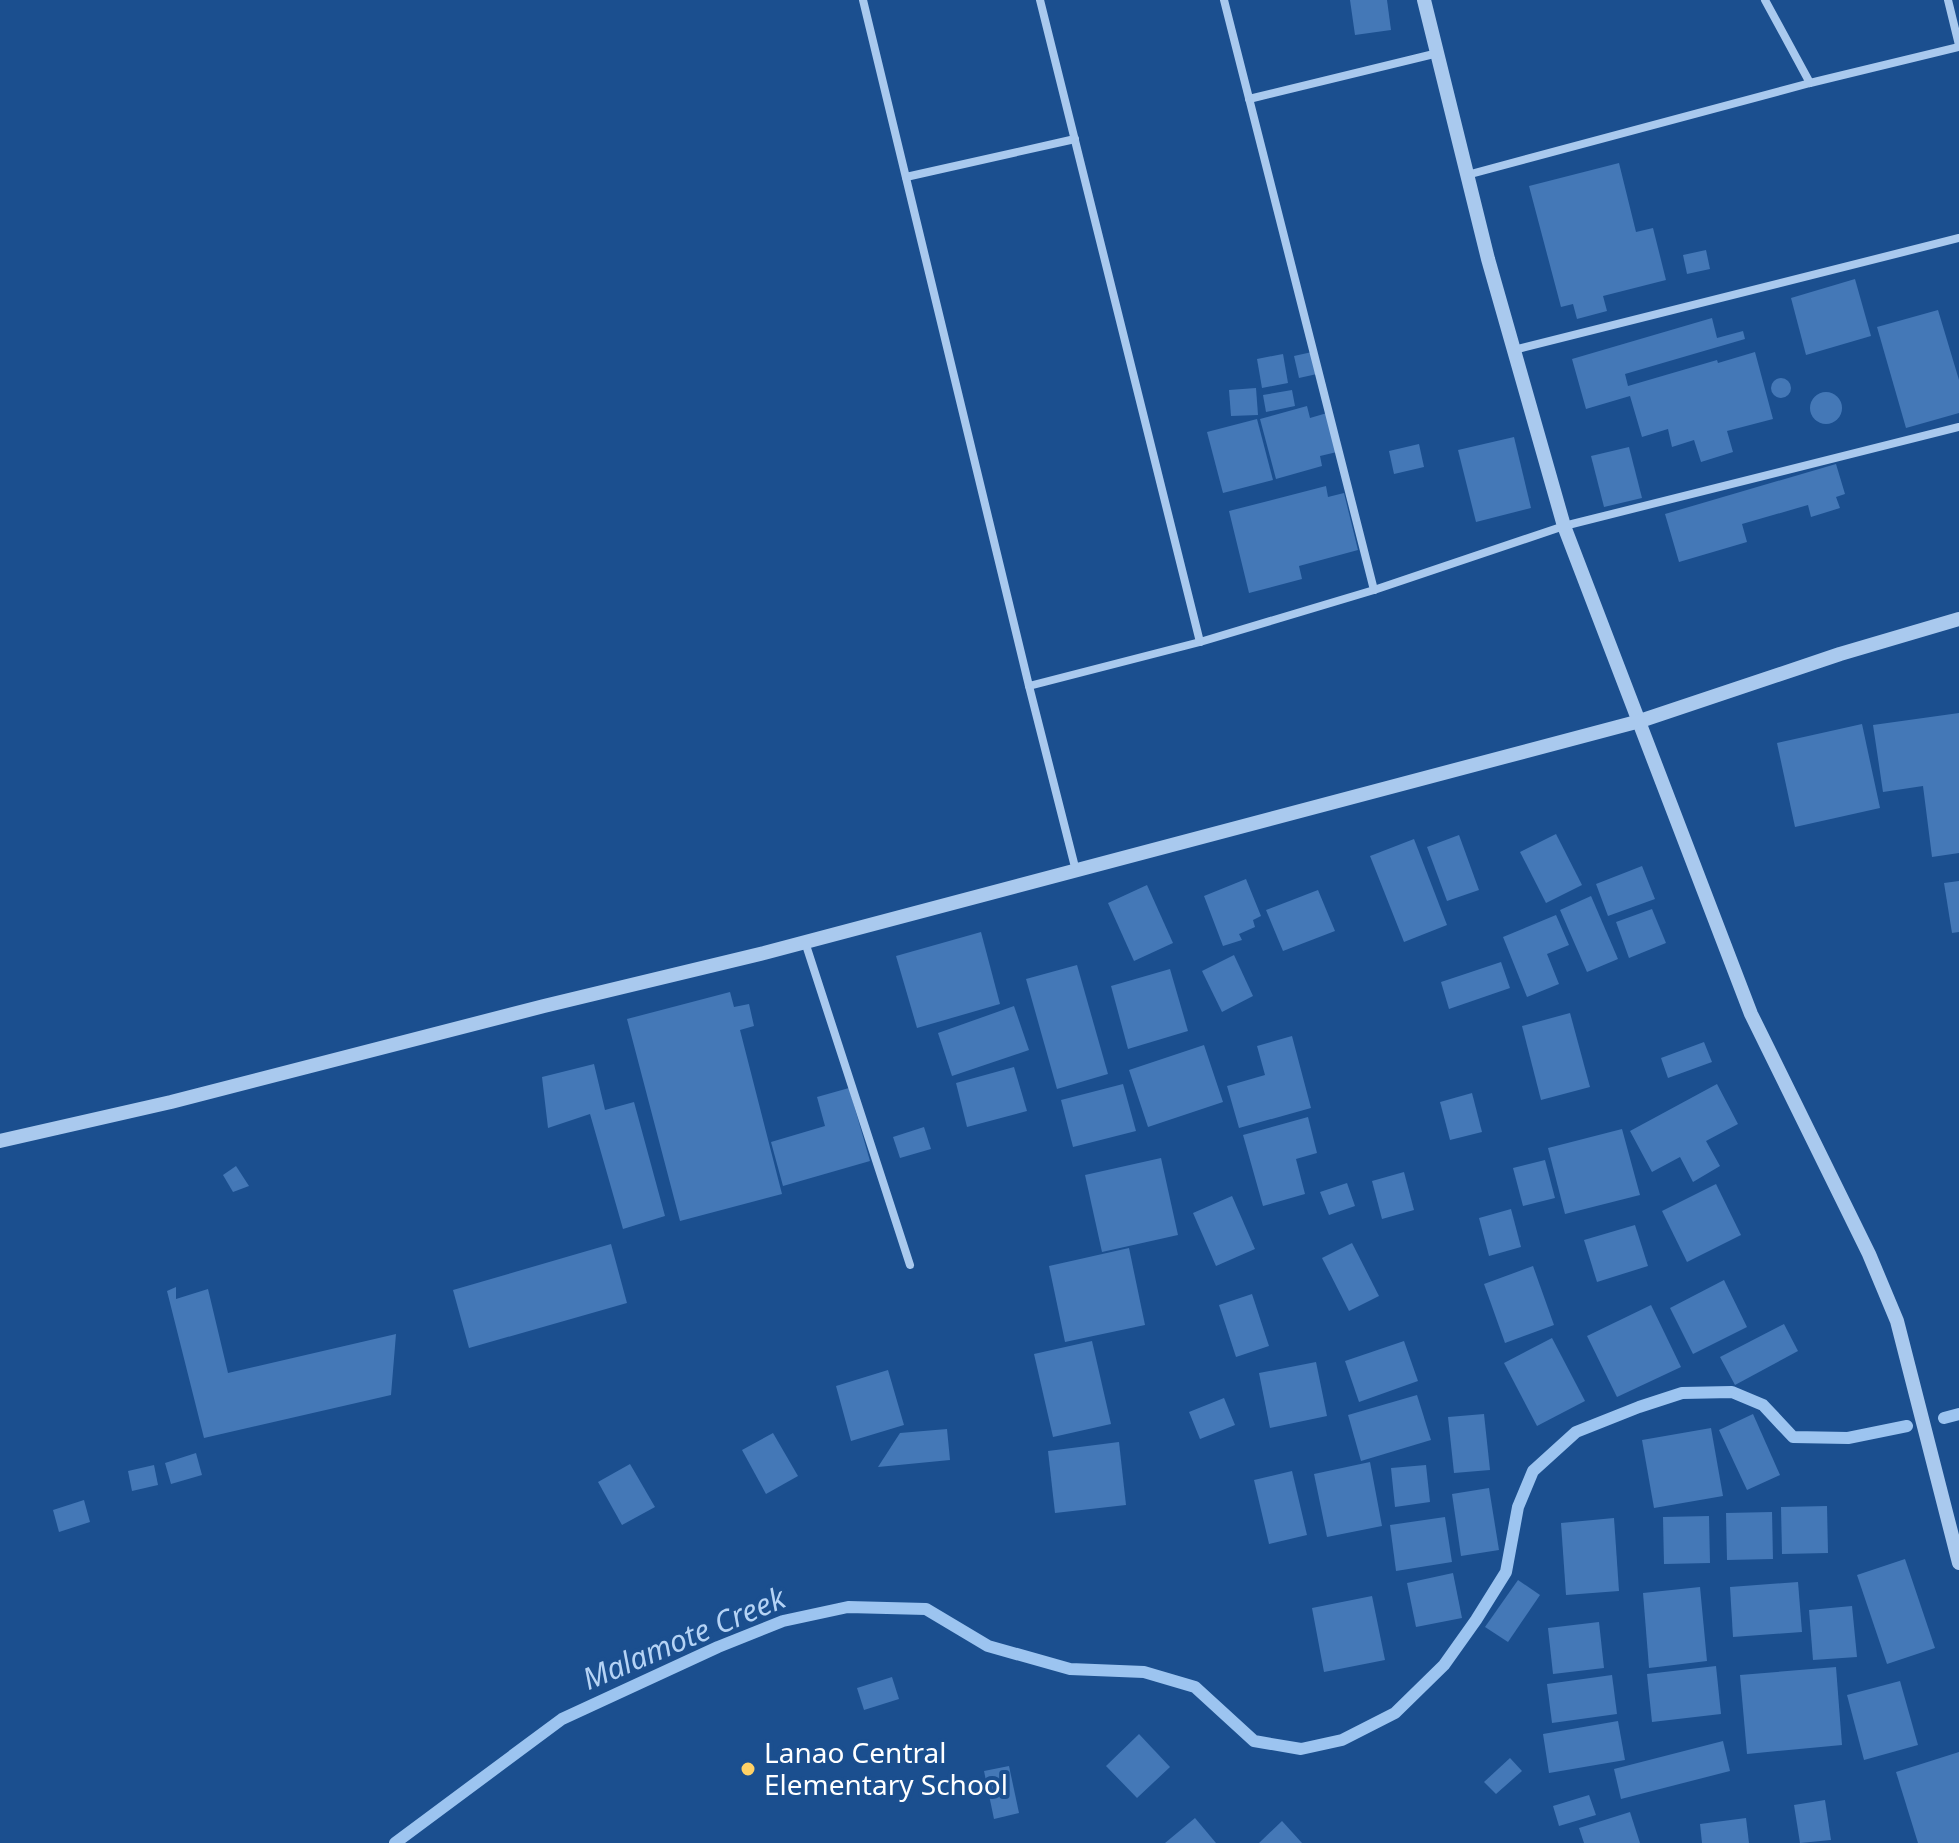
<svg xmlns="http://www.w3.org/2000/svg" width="1959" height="1843" font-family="'Noto Sans',sans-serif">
  <rect width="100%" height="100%" fill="#1b4f8f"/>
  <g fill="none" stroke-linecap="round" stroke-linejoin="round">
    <g stroke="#9cc4f0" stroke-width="12">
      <path d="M1944,1418l15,-4"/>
      <path d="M395,1843l167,-124 156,-72 65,-26 65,-14 78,2 62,37 82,23 74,3 51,15 59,54 47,8 41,-9 53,-27 49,-48 32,-45 30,-48 12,-65 15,-36 43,-39 63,-25 43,-14 50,-1 31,13 30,32 55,1 59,-12"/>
    </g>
  </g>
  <g fill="#4478b7">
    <path d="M1350,0h37l4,30 -36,5z"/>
    <path d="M1619,163l17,69 17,-4 13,52 -63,16 4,15 -30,8 -4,-15 -12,3 -32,-121z"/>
    <path d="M1706,250l4,19 -23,5 -4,-19z"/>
    <path d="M1855,279l16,57 -65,19 -15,-57z"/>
    <path d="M1938,310l21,70v33l-53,15 -29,-101z"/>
    <path d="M1712,318l5,20 26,-7 2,8 -120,35 3,12 89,-26 1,3 37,-11 18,67 -46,12 6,21 -32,10 -7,-22 -22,7 -4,-18 -26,8 -12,-41 -44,13 -14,-50z"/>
    <path d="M1312,352l5,22 -18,4 -5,-22z"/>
    <path d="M1283,354l5,29 -26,5 -5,-29z"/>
    <circle cx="1781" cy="388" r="10"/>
    <path d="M1256,388l2,27 -27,1 -2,-26z"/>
    <path d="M1292,390l3,16 -29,6 -3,-17z"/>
    <circle cx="1826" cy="408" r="16"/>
    <path d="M1307,406l3,12 17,-5 10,39 -17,4 2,10 -46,13 -16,-60z"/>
    <path d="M1257,419l16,61 -50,13 -16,-61z"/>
    <path d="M1514,437l17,71 -55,14 -18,-72z"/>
    <path d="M1419,444l5,23 -30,7 -5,-23z"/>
    <path d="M1629,447l13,51 -38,9 -13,-51z"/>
    <path d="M1836,464l9,30 -9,3 4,11 -29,9 -3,-12 -66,19 5,18 -68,20 -14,-48z"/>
    <path d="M1326,486l2,11 16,-4 14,57 -59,16 3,13 -53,14 -20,-82z"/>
    <path d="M1959,713v140l-27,4 -9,-71 -40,6 -10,-67z"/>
    <path d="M1862,724l18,84 -85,19 -18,-84z"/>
    <path d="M1556,834l26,51 -36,18 -26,-51z"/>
    <path d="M1459,835l20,55 -32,11 -20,-54z"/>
    <path d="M1414,839l33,86 -43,17 -34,-86z"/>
    <path d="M1642,866l13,33 -47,17 -12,-32z"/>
    <path d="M1246,879l15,37 -8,4 2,7 -16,7 3,6 -19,6 -19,-50z"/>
    <path d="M1959,881v51l-7,1 -8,-50z"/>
    <path d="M1147,885l26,58 -39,18 -26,-58z"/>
    <path d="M1318,890l17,41 -52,20 -17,-41z"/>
    <path d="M1591,896l27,63 -31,13 -27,-62z"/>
    <path d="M1652,909l14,34 -37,15 -13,-36z"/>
    <path d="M1556,915l13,30 -22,9 12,30 -32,13 -24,-60z"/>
    <path d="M981,932l19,72 -83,24 -21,-72z"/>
    <path d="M1234,955l19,41 -31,16 -20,-41z"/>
    <path d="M1501,962l9,26 -61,21 -8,-27z"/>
    <path d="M1077,965l31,109 -51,15 -31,-110z"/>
    <path d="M1170,969l18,62 -60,18 -17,-63z"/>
    <path d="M730,992l4,15 15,-3 5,22 -14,4 42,164 -102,27 -53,-202z"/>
    <path d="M1014,1006l15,44 -77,26 -14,-43z"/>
    <path d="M1570,1013l20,74 -49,13 -19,-74z"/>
    <path d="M1292,1036l19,72 -72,20 -12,-42 38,-11 -8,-29z"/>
    <path d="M1704,1042l8,20 -44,16 -7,-20z"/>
    <path d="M1204,1045l19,57 -75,25 -19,-57z"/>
    <path d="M594,1064l11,46 29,-8 31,114 -42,13 -33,-115 -42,14 -6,-51z"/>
    <path d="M1014,1067l13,44 -60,16 -11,-44z"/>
    <path d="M1123,1084l13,47 -63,16 -12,-47z"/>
    <path d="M1717,1084l21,40 -32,17 14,25 -27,16 -13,-25 -28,15 -22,-41z"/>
    <path d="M849,1088l21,73 -87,25 -12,-44 54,-16 -8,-29z"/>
    <path d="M1472,1093l10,39 -32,8 -10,-38z"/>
    <path d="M1308,1117l9,36 -21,6 9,35 -42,12 -20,-71z"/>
    <path d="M924,1127l7,22 -31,9 -7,-21z"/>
    <path d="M1622,1129l18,66 -75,19 -17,-66z"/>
    <path d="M1161,1158l17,77 -76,17 -17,-77z"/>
    <path d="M1545,1160l10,38 -32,8 -10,-38z"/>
    <path d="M236,1166l13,20 -16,6 -10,-17z"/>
    <path d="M1404,1172l10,38 -32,9 -10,-38z"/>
    <path d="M1347,1183l8,23 -26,9 -9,-23z"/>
    <path d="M1716,1184l25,51 -54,27 -25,-51z"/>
    <path d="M1232,1196l23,53 -39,17 -23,-53z"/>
    <path d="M1511,1209l10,38 -32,9 -10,-38z"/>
    <path d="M1635,1225l13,41 -51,16 -13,-42z"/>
    <path d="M1352,1243l27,53 -30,15 -27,-53z"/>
    <path d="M611,1244l16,59 -158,45 -16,-58z"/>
    <path d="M1129,1248l16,77 -80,17 -16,-76z"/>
    <path d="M1533,1266l21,59 -49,18 -21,-59z"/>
    <path d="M1724,1280l23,47 -54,27 -23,-46z"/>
    <path d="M176,1287v12l32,-10 20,84 168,-39 -5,61 -187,43 -37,-147z"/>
    <path d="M1252,1294l17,52 -33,11 -17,-52z"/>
    <path d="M1651,1305l30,62 -64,30 -30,-61z"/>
    <path d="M1784,1324l14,27 -63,34 -15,-28z"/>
    <path d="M1552,1338l33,63 -48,25 -33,-63z"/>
    <path d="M1092,1341l19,83 -58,13 -19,-83z"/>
    <path d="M1404,1341l14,40 -59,21 -14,-41z"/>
    <path d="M1316,1362l11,54 -57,12 -11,-55z"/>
    <path d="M888,1370l16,55 -53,16 -15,-55z"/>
    <path d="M1417,1395l14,45 -70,21 -13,-46z"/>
    <path d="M1224,1398l11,27 -35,14 -11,-27z"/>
    <path d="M1484,1414l6,56 -36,3 -6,-56z"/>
    <path d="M1753,1414l27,61 -33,15 -28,-60z"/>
    <path d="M1711,1428l12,68 -69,12 -12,-68z"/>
    <path d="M947,1429l3,31 -72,7 22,-34z"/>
    <path d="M773,1433l25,43 -32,18 -24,-44z"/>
    <path d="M1119,1442l7,63 -71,8 -7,-62z"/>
    <path d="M196,1453l6,22 -31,9 -6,-21z"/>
    <path d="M1370,1462l12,64 -55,11 -13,-63z"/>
    <path d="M630,1464l25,43 -33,18 -24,-43z"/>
    <path d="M154,1465l4,20 -26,6 -4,-20z"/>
    <path d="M1426,1465l4,37 -35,5 -4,-39z"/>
    <path d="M1292,1471l15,64 -38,9 -15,-64z"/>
    <path d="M1489,1488l10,62 -38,6 -9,-62z"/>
    <path d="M84,1500l6,22 -31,10 -6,-22z"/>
    <path d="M1827,1506l1,47 -46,1 -1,-47z"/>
    <path d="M1772,1512l1,47 -46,1 -1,-47z"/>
    <path d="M1709,1516l1,47 -46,1 -1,-47z"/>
    <path d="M1445,1517l7,45 -56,9 -6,-46z"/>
    <path d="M1614,1518l5,73 -53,4 -5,-72z"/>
    <path d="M1905,1559l30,89 -48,16 -30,-89z"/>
    <path d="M1453,1573l9,45 -46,9 -9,-44z"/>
    <path d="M1518,1580l22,15 -32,47 -23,-15z"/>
    <path d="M1798,1582l4,50 -69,5 -3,-50z"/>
    <path d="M1700,1587l7,74 -58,7 -6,-75z"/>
    <path d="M1372,1596l13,64 -61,12 -12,-64z"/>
    <path d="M1852,1606l5,51 -44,3 -4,-50z"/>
    <path d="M1599,1622l5,46 -51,6 -5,-46z"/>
    <path d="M1716,1666l5,48 -69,8 -5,-48z"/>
    <path d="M1836,1667l6,78 -95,9 -7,-79z"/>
    <path d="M1612,1675l5,39 -65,9 -5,-39z"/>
    <path d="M892,1677l7,22 -35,11 -7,-22z"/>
    <path d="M1900,1681l18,64 -54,15 -17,-65z"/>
    <path d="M1618,1721l7,39 -76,13 -6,-39z"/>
    <path d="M1139,1734l31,33 -33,31 -31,-32z"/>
    <path d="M1723,1741l7,30 -109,28 -7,-30z"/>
    <path d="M1959,1752v91h-41l-22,-71z"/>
    <path d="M1510,1758l12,13 -26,23 -12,-12z"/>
    <path d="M1009,1766l10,47 -25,6 -10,-48z"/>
    <path d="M1589,1795l7,20 -37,11 -6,-20z"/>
    <path d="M1825,1800l6,40 -31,3 -6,-38z"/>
    <path d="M1630,1812l10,31h-56l-5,-15z"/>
    <path d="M1195,1818l21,25h-51z"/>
    <path d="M1746,1818l3,25h-47l-2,-19z"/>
    <path d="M1282,1821l20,22h-43z"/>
  </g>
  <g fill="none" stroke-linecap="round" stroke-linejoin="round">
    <g stroke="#a9c9ee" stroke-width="8">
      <path d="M863,0l166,686 171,-44 174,-52 190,-64 395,-99"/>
      <path d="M1040,0l160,642"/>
      <path d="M1224,0l150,590"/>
      <path d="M1765,0l45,83"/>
      <path d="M1948,0l11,45"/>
      <path d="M1249,99l189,-46"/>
      <path d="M1467,175l343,-92 149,-36"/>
      <path d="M906,177l169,-38"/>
      <path d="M1514,350l445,-112"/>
      <path d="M1029,686l47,185"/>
      <path d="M805,942l105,323"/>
    </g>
    <g stroke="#a9c9ee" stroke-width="14">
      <path d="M1424,0l64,259 76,267 187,488 118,240 28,67 62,242"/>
      <path d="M0,1141l171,-39 373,-96 220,-53 876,-232 200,-67 119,-35"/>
    </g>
  </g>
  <circle fill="#ffd166" stroke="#1b4f8f" stroke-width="3" cx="748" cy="1769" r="8"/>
  <g text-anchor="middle" stroke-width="8" stroke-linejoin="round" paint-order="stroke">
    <g font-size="28" fill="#fff" stroke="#1b4f8f" text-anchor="start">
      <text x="764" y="1763">Lanao Central<tspan x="764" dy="32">Elementary School</tspan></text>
    </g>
    <g font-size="30" font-style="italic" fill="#b5d3f5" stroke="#1b4f8f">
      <text transform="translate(684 1639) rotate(-23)" y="10">Malamote Creek</text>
    </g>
  </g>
</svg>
